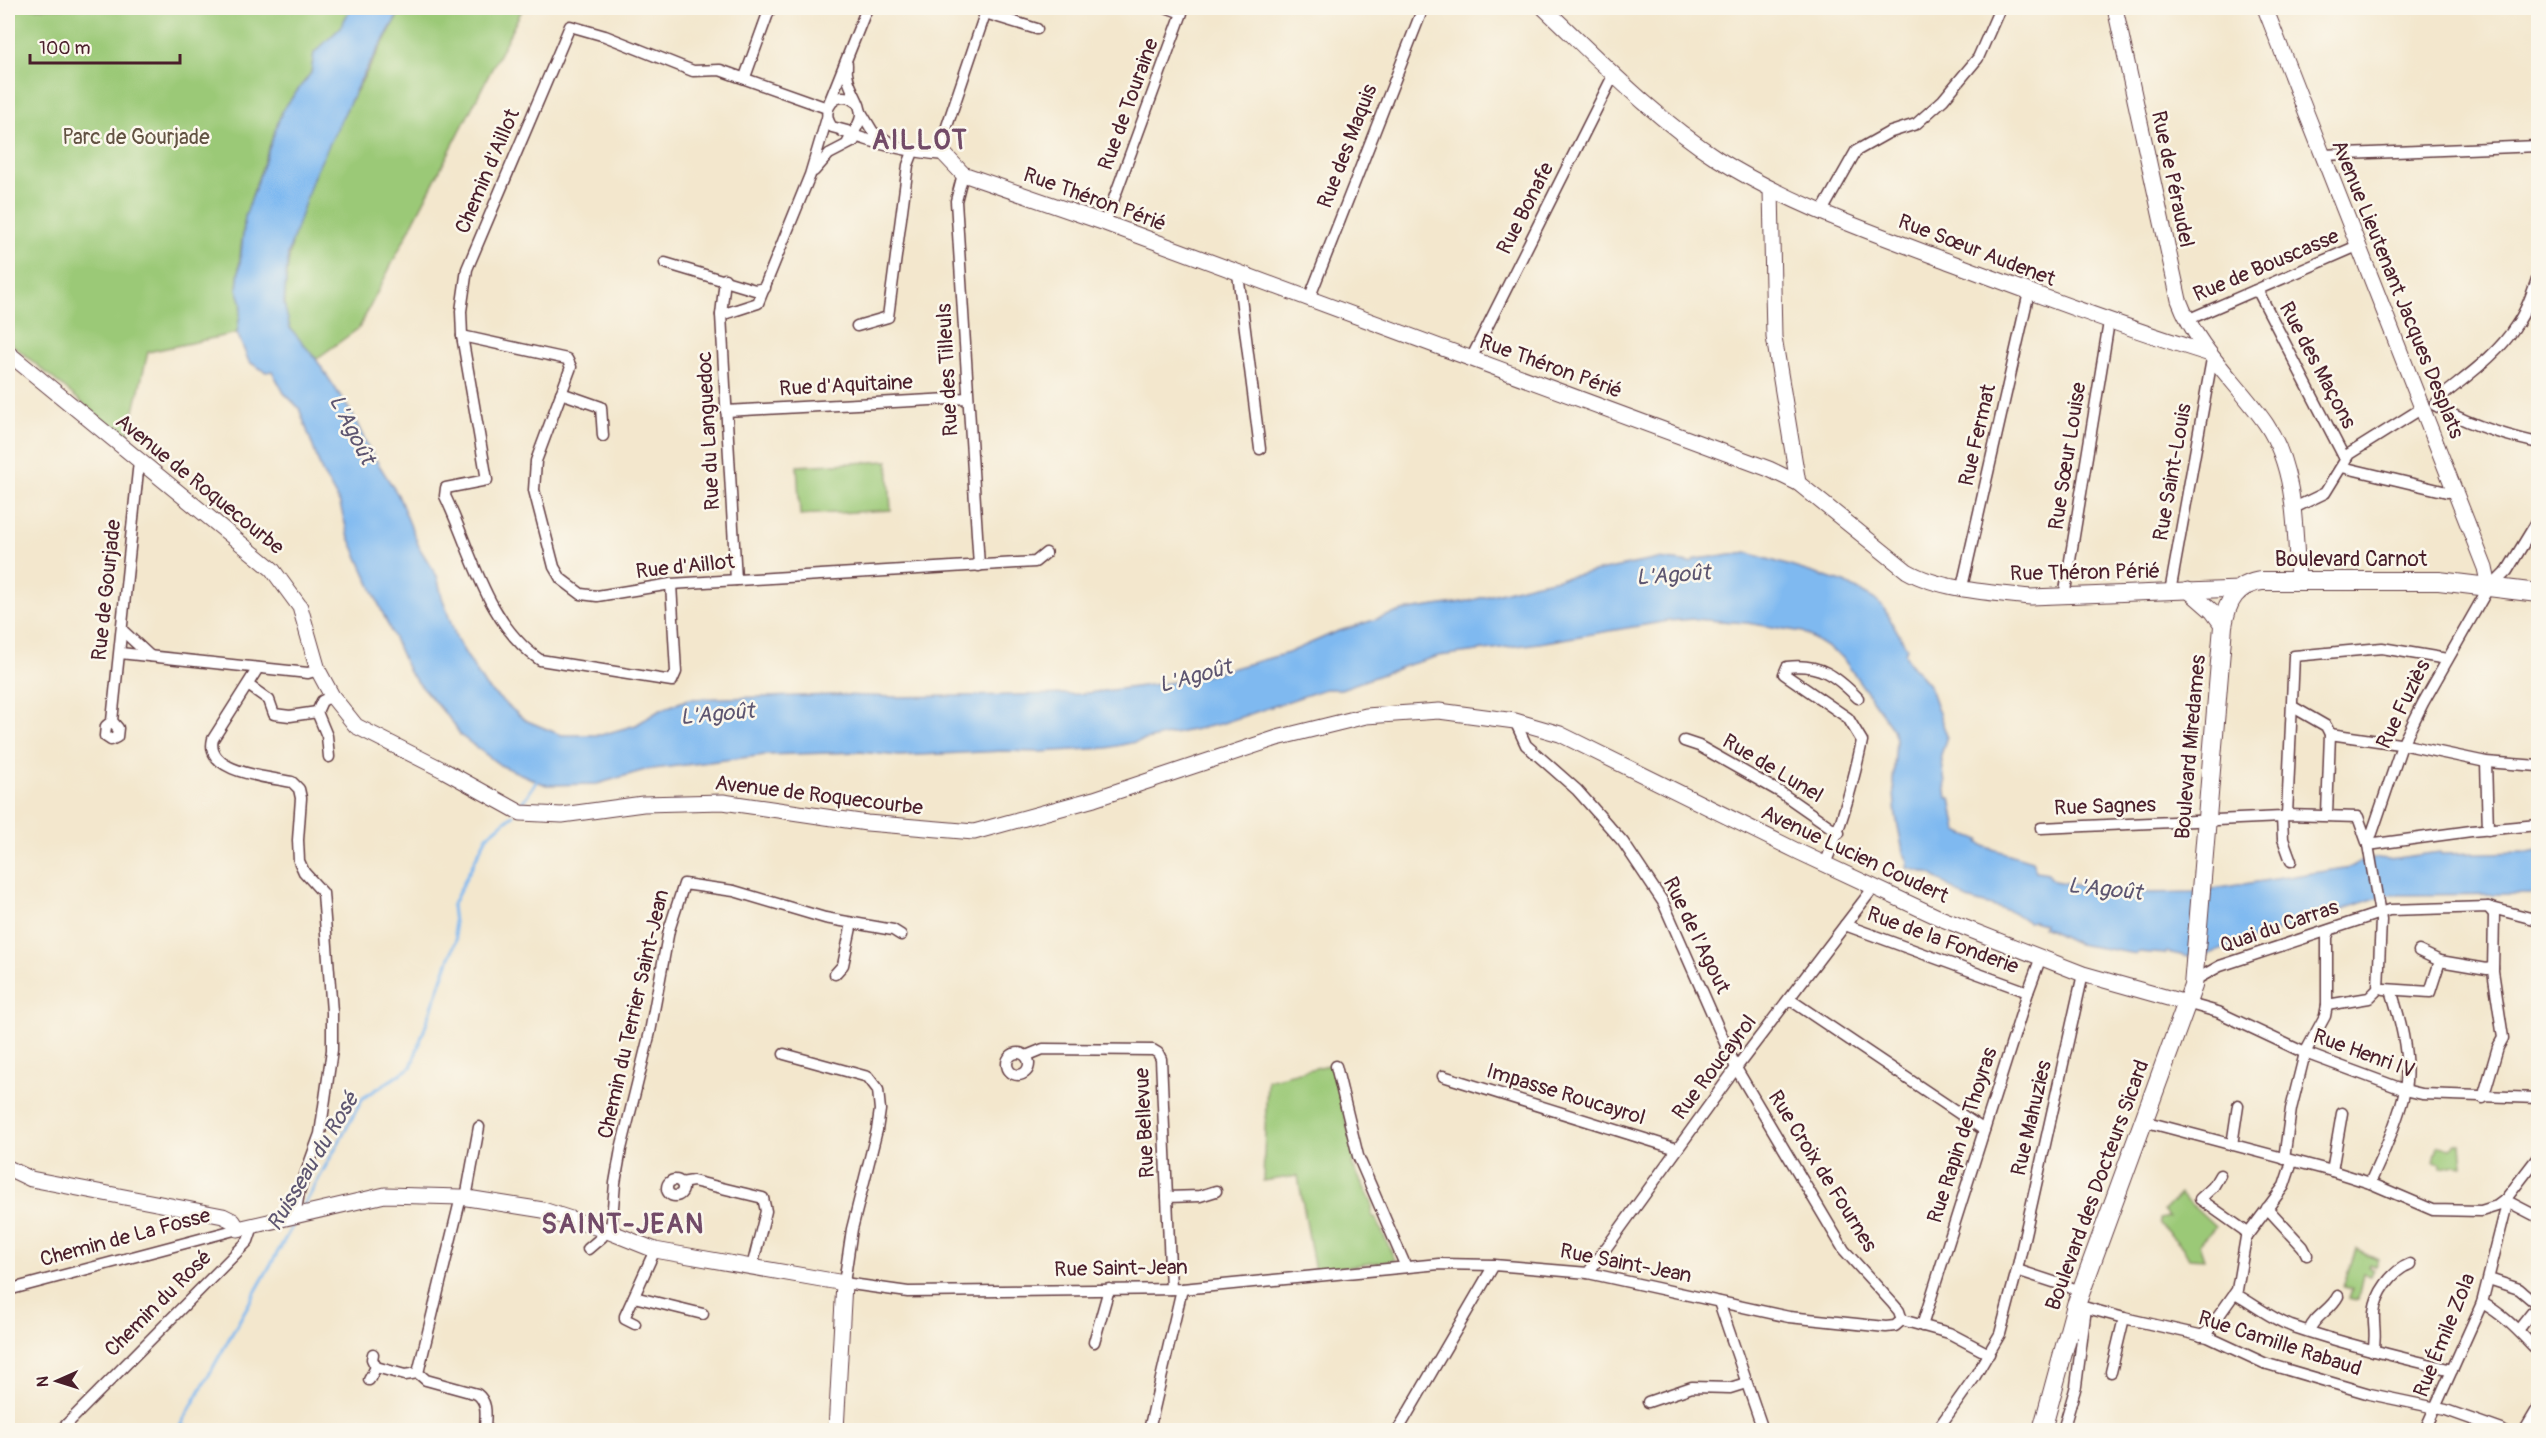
<svg xmlns="http://www.w3.org/2000/svg" width="2546" height="1438" font-family="Pangolin,sans-serif">
  <rect width="100%" height="100%" fill="#fbf7ec"/>
  <filter id="ink" filterUnits="userSpaceOnUse"><feTurbulence type="fractalNoise" baseFrequency=".0167" numOctaves="2"/><feDisplacementMap in="SourceGraphic" scale="12" xChannelSelector="R" yChannelSelector="G"/><feConvolveMatrix kernelMatrix="1 2 1 2 8 2 1 2 1" color-interpolation-filters="sRGB"/></filter>
  <filter id="wash" filterUnits="userSpaceOnUse"><feTurbulence type="fractalNoise" baseFrequency=".008" numOctaves="4" result="noise"/><feDisplacementMap in="SourceGraphic" scale="24" xChannelSelector="R" yChannelSelector="G"/><feGaussianBlur stdDeviation="1.35" result="paint"/><feColorMatrix in="noise" values="0 0 0 0 0 0 0 0 0 0 0 0 0 0 0 0 0 1.4 0 .05"/><feComposite in="paint" operator="in"/></filter>
  <g filter="url(#wash)">
    <rect width="100%" height="100%" fill="#f3e7cd"/>
    <g fill="#9bc977" stroke="#727451" stroke-width="1.5">
      <path d="M8,8h343l-11,20 -26,25 -3,20 -29,38 -27,76 -10,30 -4,31 -4,41 5,14 -5,30 -89,19 -21,88 -119,-99z"/>
      <path d="M402,8h121l-164,320 -43,31c-8,-10 -21,-21 -26,-32 -7,-14 -5,-30 -4,-45 8,-100 71,-187 116,-274z"/>
      <path d="M888,461l3,49 -91,5 -3,-49z"/>
      <path d="M1332,1064l23,94 -3,6 20,39v13l4,2 19,42 -80,11 -17,-95 -35,5 4,-101z"/>
      <path d="M2456,1144h5l2,22 -8,-1 -14,3v-4l-7,-2 4,-16 13,2z"/>
      <path d="M2180,1194l35,33 -16,17 5,15 -15,-1 -5,-9 -24,-25v-5l9,-2 -5,-6z"/>
      <path d="M2356,1249l22,10 -3,7 -6,-2 -1,3 5,2 -3,7 -7,-2 -5,26 -9,-2 3,-9 -9,-2z"/>
    </g>
    <path fill="#7fb9f0" stroke="#646c8e" stroke-width="1.5" d="M351,8h51l-41,71 -48,99 -25,76 -4,50 6,24 26,31 37,56 16,34 29,46 22,54 17,27 5,21 15,43 29,47 39,33 36,15h40l35,-10 24,-15 29,-11 150,-4 57,2 184,-3 110,-14 98,-27 48,-21 66,-21 67,-10 64,-17 125,-25 33,4 5,-4 52,-6 97,30 29,16 9,8 24,41 -2,6 4,8 20,23 18,51 -6,19 6,43h4l6,33 23,9 -2,2 8,5 46,14 4,10 12,2 1,4 5,4 38,7 58,5 44,-1 157,-25 12,-7 13,-2 13,1 51,-7 1,2 87,-2 10,-2v44l-153,1 -180,60 -15,2 -23,-5 -2,2 -27,-2 -1,2 -59,-10 -35,-17 1,-3 -11,-3 -5,1 -15,-10 -46,-13 -36,-25 -24,-6 1,-7 -5,-9 -7,-36 -3,-34 3,-43 -3,-10 -51,-72 -39,-25 -56,-9 -53,-4 -26,2 -129,22 -100,13 -31,9 -67,24h-16l-105,35 -113,24 -67,4 -37,-1 -104,5 -39,-4 -95,3 -120,15 -48,14 -51,1 -46,-20 -40,-30 -6,-11 -45,-52 -61,-137 -8,-31 -18,-32 -23,-64 -15,-15 -12,-22 -6,1 -17,-10 -12,-29 5,-30 -5,-14 8,-72 37,-106 29,-38 3,-20 26,-25z"/>
    <g fill="none" stroke-linecap="round" stroke-linejoin="round">
      <g stroke="#7fb9f0" stroke-width="3">
        <path d="M519,807l20,-29"/>
        <path d="M302,1209l61,-111 48,-31 45,-127 -4,-34 35,-70 26,-21"/>
        <path d="M181,1425l15,5"/>
        <path d="M178,1430l116,-207"/>
      </g>
    </g>
  </g>
  <g filter="url(#ink)">
    <g fill="none" stroke-linecap="round" stroke-linejoin="round">
      <defs>
        <g id="street">
          <path d="M985,13l52,16"/>
          <path d="M847,64c-3,22 15,36 14,52 -1,8 -9,19 -13,26"/>
          <path d="M745,77l25,-69"/>
          <path d="M861,112l12,20 16,10"/>
          <path d="M842,131c33,13 68,21 103,24v-23l42,-124"/>
          <path d="M847,131l-15,-4c-14,-18 6,-40 24,-25"/>
          <path d="M2323,155l215,-9"/>
          <path d="M814,171l15,-17 25,-13"/>
          <path d="M963,174l-7,27 23,365"/>
          <path d="M1821,213l35,-62 32,-18 28,-9 27,-24 35,-42 22,-50"/>
          <path d="M1105,223l77,-210 -14,-5"/>
          <path d="M665,263l90,27 10,-2"/>
          <path d="M1238,274l22,175"/>
          <path d="M725,279l-4,36 15,265"/>
          <path d="M2254,291l5,2 86,166"/>
          <path d="M1309,299l114,-291"/>
          <path d="M721,315l37,-12 52,-128 17,-57"/>
          <path d="M2187,320l168,-73 6,2"/>
          <path d="M857,326l31,-9 20,-152 5,-13"/>
          <path d="M462,336l105,23 4,8 -35,94 -2,29 20,77 7,12 20,15 16,2 74,-12 364,-22 11,-9"/>
          <path d="M1471,359l142,-283"/>
          <path d="M561,393l40,14 2,29"/>
          <path d="M2435,405l5,-7c25,-21 57,-42 75,-71 11,-15 17,-33 23,-51"/>
          <path d="M2435,405c31,19 68,30 103,38"/>
          <path d="M726,411l242,-13"/>
          <path d="M2342,467l105,25 8,-3"/>
          <path d="M2294,508l31,-15 24,-39 67,-42"/>
          <path d="M2538,520l-31,51 -21,21 -63,111 -21,42 -34,100 103,-14 67,-6"/>
          <path d="M671,584l5,88 -4,9 -132,-21c-54,-37 -68,-108 -95,-164l1,-8 41,-8 -25,-144 -1,-25 6,-42 103,-243 35,10 88,35 27,-1 107,38 40,-100"/>
          <path d="M1962,587l67,-295"/>
          <path d="M2170,592l42,-233"/>
          <path d="M2064,597l45,-275"/>
          <path d="M122,630l28,26"/>
          <path d="M120,653l188,20 10,-3"/>
          <path d="M258,668l-45,71c-9,34 56,38 79,43l7,7 2,9 -3,42 1,21 5,11 19,21 9,119v38l-12,84 -21,58 -4,25"/>
          <path d="M248,685l21,15 5,14 16,2 27,-4 10,24 2,21"/>
          <path d="M2293,707l33,19 4,8 -3,80"/>
          <path d="M317,712l5,-11 10,-5"/>
          <path d="M112,721l6,7 -1,9 -6,3 -6,-4 1,-10 6,-5 27,-260"/>
          <path d="M1515,721l11,24 51,45 46,52 40,60 73,166 108,182 49,54 6,7 3,9"/>
          <path d="M2330,734l76,11 80,17 52,4"/>
          <path d="M1684,741l15,5 81,46 59,41"/>
          <path d="M2486,762l2,68"/>
          <path d="M2287,815l7,-159 88,-8 65,11"/>
          <path d="M2282,817l1,22 8,22"/>
          <path d="M2041,828l241,-11 5,-2 71,2 10,28 13,75 -3,69 -9,9 -42,7"/>
          <path d="M1825,864c17,-40 28,-80 37,-123l-14,-23 -64,-44 3,-7c33,-4 49,9 71,31"/>
          <path d="M1845,925l183,67"/>
          <path d="M2419,951l21,10"/>
          <path d="M835,974l8,-9 9,-42"/>
          <path d="M2193,981l27,-15 169,-56 99,-3 50,13"/>
          <path d="M2384,989l46,3 10,-31 47,8 6,-2"/>
          <path d="M1789,999l195,131"/>
          <path d="M2186,1003l32,9 87,41 100,37 17,4 116,4"/>
          <circle cx="1018" cy="1064" r="11"/>
          <path d="M784,1054l84,23 10,13 2,20 -3,20 -25,99 -8,54 64,9 274,-3 257,-25 55,1 94,8 201,44 97,10 9,-1 7,-6"/>
          <path d="M1026,1056l17,-7 110,1 5,3 3,6 10,230"/>
          <path d="M1336,1066l22,90 48,111"/>
          <path d="M1443,1076l234,73"/>
          <path d="M2483,1098l15,-51 5,-9 -10,-67 1,-57 -6,-7"/>
          <path d="M2143,1121l189,50 38,12 63,27 48,1 16,-5 8,-6"/>
          <path d="M2232,1145l6,-40"/>
          <path d="M2284,1159l7,-50 14,-56 20,-37 2,-11v-68l3,-7"/>
          <path d="M2332,1171l10,-58"/>
          <path d="M2220,1175l-7,12 -13,12 48,34"/>
          <circle cx="675" cy="1188" r="8"/>
          <path d="M681,1183l12,-2 70,17 3,13 -14,56"/>
          <path d="M2370,1183c11,-23 34,-77 36,-101 3,-31 -6,-63 -15,-92"/>
          <path d="M461,1197l-43,176 8,7 51,14c12,9 8,23 8,36"/>
          <path d="M1167,1197l33,-1 16,-5"/>
          <path d="M466,1198l13,-71"/>
          <path d="M2505,1200l33,17"/>
          <path d="M2267,1208l36,39 4,8"/>
          <path d="M611,1232l4,-49 6,-34 29,-117 19,-102 15,-46 50,7 91,27 68,12 8,5"/>
          <path d="M588,1249l14,-12 3,-7"/>
          <path d="M2017,1270l64,21"/>
          <path d="M1588,1273l148,-205 138,-181"/>
          <path d="M2489,1279l30,10 19,16 -19,24"/>
          <path d="M8,1290l230,-61"/>
          <path d="M2235,1294c19,10 35,24 56,32 53,18 107,31 161,44"/>
          <path d="M634,1297l69,17"/>
          <path d="M1719,1302l44,128"/>
          <path d="M2482,1303c23,12 38,30 56,48"/>
          <path d="M2076,1305l48,13 84,19 56,26 106,31 76,16 56,20"/>
          <path d="M1902,1320l47,13 40,21"/>
          <path d="M635,1324l-10,-5v-3l30,-66"/>
          <path d="M1922,1326l106,-334 13,-35"/>
          <path d="M2309,1331c5,-15 22,-21 29,-35"/>
          <path d="M2201,1336l7,-5 29,-41 9,-53 38,-51 8,-24"/>
          <path d="M1094,1342l15,-53"/>
          <path d="M2373,1351c4,-16 0,-24 1,-38 2,-20 18,-42 36,-49"/>
          <path d="M376,1367l29,8 13,-2"/>
          <path d="M2111,1372l13,-54"/>
          <path d="M369,1380l7,-13 -4,-8 1,-5"/>
          <path d="M1648,1402l44,-15 38,1 16,-5"/>
          <path d="M61,1430l187,-189 5,-15"/>
          <path d="M1149,1430l33,-141"/>
          <path d="M1398,1430l96,-165"/>
          <path d="M1937,1430l37,-52 26,-44 17,-64 66,-296"/>
          <path d="M2063,1430l13,-44 10,-78"/>
          <path d="M2425,1430l57,-127 24,-95 -1,-8 33,-43"/>
          <path d="M2525,1430l13,-22"/>
        </g>
        <g id="secondary">
          <path d="M1544,8c56,53 109,109 174,151 70,44 147,71 224,100 88,33 175,66 265,94"/>
          <path d="M2115,8l64,292c18,49 58,82 87,124 30,44 29,106 32,157"/>
          <path d="M2265,8l220,560 4,19"/>
          <path d="M945,155l18,19 142,49 664,246 29,14 109,88c33,19 87,22 124,26l208,-8"/>
          <path d="M1771,189l3,148 24,146"/>
          <path d="M8,353l264,216 28,38 18,63 14,26 24,30 89,45 76,42 41,2 81,-11 80,-2 144,21 107,9 120,-33 183,-61 89,-22 73,-5 76,10 45,13 239,118 141,66 143,56 103,29"/>
          <path d="M2188,590l24,21 11,15"/>
          <path d="M8,1168l23,11 192,37 10,5 5,8 147,-34 76,2 82,13 62,20 50,20 189,33 -8,147"/>
        </g>
        <path id="primary" d="M2042,1430l34,-125 117,-319 30,-360c4,-25 13,-42 39,-45h177l99,12"/>
      </defs>
      <use href="#street" stroke="#633d43" stroke-width="13"/>
      <use href="#secondary" stroke="#633d43" stroke-width="17"/>
      <use href="#primary" stroke="#633d43" stroke-width="20"/>
      <use href="#street" stroke="#fff" stroke-width="10"/>
      <use href="#secondary" stroke="#fff" stroke-width="15"/>
      <use href="#primary" stroke="#fff" stroke-width="18"/>
    </g>
  </g>
  <g text-anchor="middle" stroke-width="5" stroke-linejoin="round" paint-order="stroke">
    <g font-size="21" fill="#4a1f2b" stroke="#fbf7ec">
      <text transform="translate(1128 104) rotate(-70)" y="7">Rue de Touraine</text>
      <text transform="translate(1347 146) rotate(-69)" y="7">Rue des Maquis</text>
      <text transform="translate(487 171) rotate(-67)" y="7">Chemin d'Aillot</text>
      <text transform="translate(2173 179) rotate(78)" y="7">Rue de Péraudel</text>
      <text transform="translate(1095 199) rotate(20)" y="7">Rue Théron Périé</text>
      <text transform="translate(1525 208) rotate(-63)" y="7">Rue Bonafe</text>
      <text transform="translate(1977 250) rotate(21)" y="7">Rue Sœur Audenet</text>
      <text transform="translate(2266 265) rotate(-23)" y="7">Rue de Bouscasse</text>
      <text transform="translate(2398 289) rotate(68)" y="7">Avenue Lieutenant Jacques Desplats</text>
      <text transform="translate(2318 365) rotate(62)" y="7">Rue des Maçons</text>
      <text transform="translate(1551 366) rotate(20)" y="7">Rue Théron Périé</text>
      <text transform="translate(947 370) rotate(-93)" y="7">Rue des Tilleuls</text>
      <text transform="translate(846 385) rotate(-3)" y="7">Rue d'Aquitaine</text>
      <text transform="translate(708 431) rotate(-93)" y="7">Rue du Languedoc</text>
      <text transform="translate(1977 435) rotate(-77)" y="7">Rue Fermat</text>
      <text transform="translate(2067 456) rotate(-81)" y="7">Rue Sœur Louise</text>
      <text transform="translate(2172 472) rotate(-80)" y="7">Rue Saint-Louis</text>
      <text transform="translate(200 484) rotate(39)" y="7">Avenue de Roquecourbe</text>
      <text x="2351" y="566">Boulevard Carnot</text>
      <text transform="translate(685 566) rotate(-6)" y="7">Rue d'Aillot</text>
      <text transform="translate(2085 572) rotate(-1)" y="7">Rue Théron Périé</text>
      <text transform="translate(106 590) rotate(-84)" y="7">Rue de Gourjade</text>
      <text transform="translate(2403 704) rotate(-64)" y="7">Rue Fuziès</text>
      <text transform="translate(2190 747) rotate(-85)" y="7">Boulevard Miredames</text>
      <text transform="translate(1773 768) rotate(31)" y="7">Rue de Lunel</text>
      <text transform="translate(819 795) rotate(7)" y="7">Avenue de Roquecourbe</text>
      <text transform="translate(2105 806) rotate(-2)" y="7">Rue Sagnes</text>
      <text transform="translate(1855 854) rotate(25)" y="7">Avenue Lucien Coudert</text>
      <text transform="translate(2279 926) rotate(-19)" y="7">Quai du Carras</text>
      <text transform="translate(1697 935) rotate(64)" y="7">Rue de l'Agout</text>
      <text transform="translate(1943 940) rotate(20)" y="7">Rue de la Fonderie</text>
      <text transform="translate(633 1014) rotate(-77)" y="7">Chemin du Terrier Saint-Jean</text>
      <text transform="translate(2364 1053) rotate(20)" y="7">Rue Henri IV</text>
      <text transform="translate(1714 1067) rotate(-53)" y="7">Rue Roucayrol</text>
      <text transform="translate(1566 1094) rotate(17)" y="7">Impasse Roucayrol</text>
      <text transform="translate(2031 1118) rotate(-77)" y="7">Rue Mahuzies</text>
      <text transform="translate(1144 1123) rotate(-93)" y="7">Rue Bellevue</text>
      <text transform="translate(1962 1135) rotate(-72)" y="7">Rue Rapin de Thoyras</text>
      <text transform="translate(1823 1171) rotate(58)" y="7">Rue Croix de Fournes</text>
      <text transform="translate(2097 1185) rotate(-70)" y="7">Boulevard des Docteurs Sicard</text>
      <text transform="translate(125 1237) rotate(-15)" y="7">Chemin de La Fosse</text>
      <text transform="translate(1626 1263) rotate(11)" y="7">Rue Saint-Jean</text>
      <text transform="translate(1121 1268) rotate(-1)" y="7">Rue Saint-Jean</text>
      <text transform="translate(158 1303) rotate(-45)" y="7">Chemin du Rosé</text>
      <text transform="translate(2444 1335) rotate(-68)" y="7">Rue Émile Zola</text>
      <text transform="translate(2280 1343) rotate(18)" y="7">Rue Camille Rabaud</text>
    </g>
    <g font-size="21" fill="#625242" stroke="#fbf7ec">
      <text x="136" y="144">Parc de Gourjade</text>
    </g>
    <g font-size="22" font-style="italic" fill="#5d5570" stroke="#fbf7ec">
      <text transform="translate(353 429) rotate(63)" y="8">L'Agoût</text>
      <text transform="translate(1673 574) rotate(-4)" y="8">L'Agoût</text>
      <text transform="translate(1195 675) rotate(-15)" y="8">L'Agoût</text>
      <text transform="translate(717 713) rotate(-5)" y="8">L'Agoût</text>
      <text transform="translate(2105 888) rotate(6)" y="8">L'Agoût</text>
      <text transform="translate(312 1161) rotate(-59)" y="8">Ruisseau du Rosé</text>
    </g>
    <g font-size="27" font-weight="bold" letter-spacing="1.5" fill="#724b68" stroke="#fbf7ec">
      <text x="920" y="149">AILLOT</text>
      <text x="623" y="1233">SAINT-JEAN</text>
    </g>
  </g>
  <rect width="2546" height="1438" fill="none" stroke="#fbf7ec" stroke-width="30"/>
  <g transform="translate(57 1381) rotate(267)" stroke="#fbf7ec" stroke-width="4.5" paint-order="stroke">
  <path d="M0-4.5L10 22L0 15L-10 22Z" fill="#4a1f2b"/>
  <text y="-9" font-size="16" font-weight="bold" text-anchor="middle" fill="#4a1f2b">N</text>
  </g>
  <path d="M30 54v9h150v-9" fill="none" stroke="#4a1f2b" stroke-width="3"/>
  <text x="39" y="54" font-size="18" fill="#4a1f2b" stroke="#fbf7ec" stroke-width="4.5" paint-order="stroke">100 m</text>
</svg>
